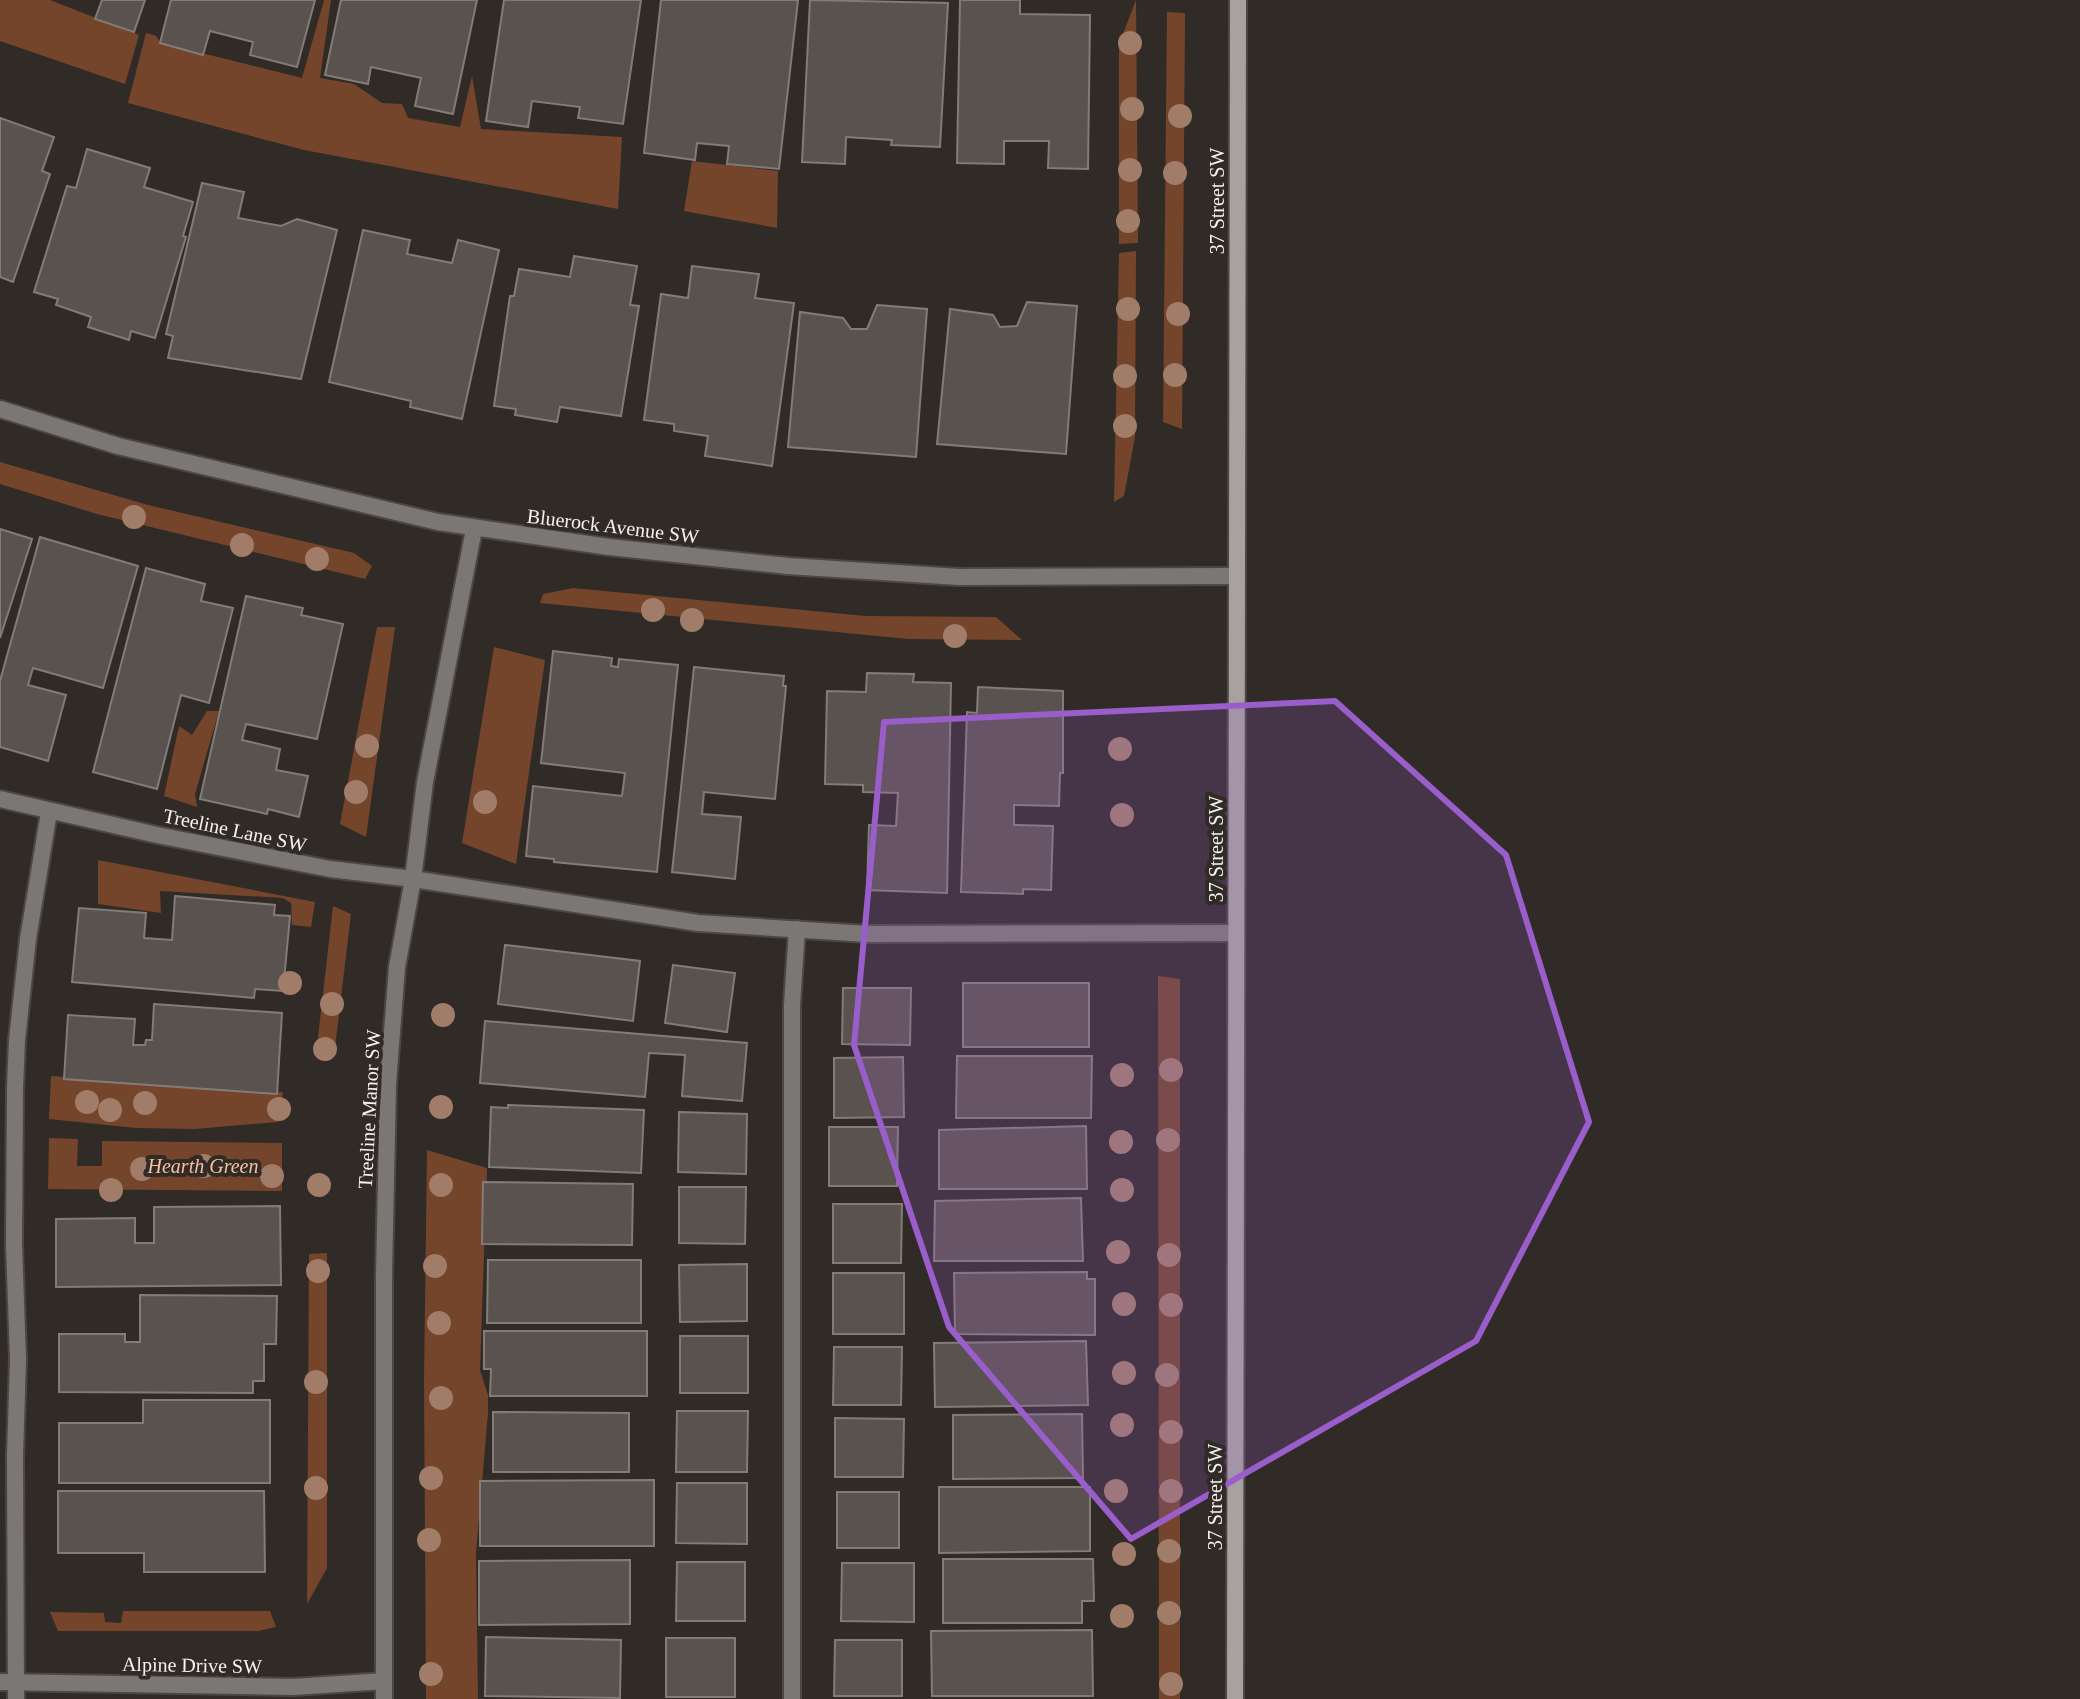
<svg xmlns="http://www.w3.org/2000/svg" width="2080" height="1699" font-family="'Times New Roman',serif">
  <rect width="100%" height="100%" fill="#312b27"/>
  <g fill="#74452b">
    <path d="M0,0h50l89,35 -14,49 -125,-43z"/>
    <path d="M324,0h7l-11,78 34,6 28,19 20,1 6,14 52,9 12,-51 9,53 141,8 -4,72 -314,-59 -176,-47 18,-70 10,3 5,7 141,35z"/>
    <path d="M1136,0l2,243 -19,1v-200z"/>
    <path d="M1167,12l18,1 -3,416 -19,-7z"/>
    <path d="M692,161l86,10 -1,57 -93,-17z"/>
    <path d="M1136,251l-1,186 -11,59 -10,6 5,-249z"/>
    <path d="M0,462l148,43 206,48 18,13 -7,13 -268,-65 -97,-30z"/>
    <path d="M573,588l292,28 131,1 26,23 -114,-1 -368,-36 3,-9z"/>
    <path d="M377,627h18l-29,210 -26,-13z"/>
    <path d="M494,647l51,13 -29,204 -54,-21z"/>
    <path d="M207,711h12l-24,83 2,13 -33,-11 15,-70 13,9z"/>
    <path d="M98,860l217,42 -4,25 -19,-2 -1,-22 -8,-5 -123,-7 1,22 -63,-9z"/>
    <path d="M333,906l18,8 -17,142 -18,-1z"/>
    <path d="M1158,976l22,3v720h-21z"/>
    <path d="M51,1076l232,16 -5,30 -83,7 -59,-1 -87,-9z"/>
    <path d="M49,1138l29,1 -1,27h25v-25l180,2v48l-234,-2z"/>
    <path d="M427,1150l60,18 -7,202 8,25v18l-12,140 2,146h-52l-2,-317z"/>
    <path d="M327,1253v315l-20,36 2,-350z"/>
    <path d="M123,1611h147l6,16 -17,4h-201l-8,-19 54,1 1,9 16,1z"/>
  </g>
  <g fill="#5a524e" stroke="#837b77" stroke-width="2">
    <path d="M102,0h43l-11,32 -39,-13z"/>
    <path d="M171,0h144l-18,67 -47,-12 3,-13 -43,-11 -7,24 -43,-12z"/>
    <path d="M341,0h136l-24,114 -38,-8 6,-28 -50,-11 -3,17 -43,-9z"/>
    <path d="M504,0h137l-18,124 -45,-6 2,-11 -48,-6 -4,26 -42,-6z"/>
    <path d="M661,0h137l-19,169 -52,-5 2,-18 -32,-3 -2,17 -51,-7z"/>
    <path d="M810,0l138,3 -8,144 -49,-2 1,-5 -46,-3 -1,27 -43,-2z"/>
    <path d="M960,0h60v14l70,1 -2,154 -40,-1 1,-27h-45v23l-47,-1z"/>
    <path d="M0,118l54,19 -12,34 8,3 -37,108 -13,-5z"/>
    <path d="M87,149l63,19 -6,19 49,15 -10,34 3,1 -31,101 -24,-7 -2,9 -41,-13 3,-10 -35,-12 2,-6 -24,-7 33,-106 9,2z"/>
    <path d="M202,183l42,9 -6,26 43,8 16,-7 40,11 -36,149 -133,-21 5,-22 -7,-2z"/>
    <path d="M363,230l47,10 -3,14 45,9 6,-23 41,10 -37,169 -52,-12 1,-6 -82,-19z"/>
    <path d="M574,256l63,10 -7,39 9,1 -18,110 -61,-9 -3,15 -42,-7 1,-6 -22,-3 16,-110h4l5,-27 51,8z"/>
    <path d="M692,266l67,8 -4,24 39,5 -22,163 -67,-10 3,-20 -34,-5v-7l-30,-4 17,-126 27,4z"/>
    <path d="M1027,302l50,4 -11,148 -129,-10 13,-135 43,6 7,12 17,-1z"/>
    <path d="M877,305l50,4 -11,148 -128,-10 12,-135 43,6 8,11h16z"/>
    <path d="M0,529l32,10 -32,99z"/>
    <path d="M40,537l98,29 -35,122 -70,-20 -5,17 38,10 -18,66 -48,-14v-66z"/>
    <path d="M146,568l59,16 -4,17 32,7 -24,95 -28,-8 -24,94 -64,-17z"/>
    <path d="M246,596l57,12 -2,7 42,9 -26,115 -71,-15 -4,16 38,9 -4,21 32,6 -9,41 -31,-8 -1,5 -67,-15z"/>
    <path d="M553,651l59,7 -1,8 7,1 1,-8 59,6 -21,207 -103,-10v-3l-28,-3 7,-70 89,10 3,-23 -84,-10z"/>
    <path d="M694,667l90,9 -1,10h3l-11,113 -71,-7 -2,22 39,3 -6,62 -63,-7z"/>
    <path d="M867,673l47,1 -1,8 38,1 -4,210 -80,-3 2,-65 27,1 2,-33 -35,-1v-7l-38,-1 2,-93 39,1z"/>
    <path d="M978,687l85,4v82h-3l-1,33 -45,-1v20l39,1 -2,64 -28,-1v5l-62,-2 6,-180 10,1z"/>
    <path d="M175,896l100,9 -1,10 16,1 -7,75 -28,-2 -1,9 -182,-16 7,-74 67,5 -2,25 28,2z"/>
    <path d="M505,945l135,16 -7,60 -135,-17z"/>
    <path d="M673,965l62,8 -8,59 -62,-9z"/>
    <rect x="963" y="983" width="126" height="64"/>
    <path d="M843,988h68l-1,57 -68,-1z"/>
    <path d="M154,1004l128,9 -5,81 -213,-15 4,-64 67,4 -2,26h12l1,-5h6z"/>
    <path d="M485,1021l262,22 -5,58 -60,-5 3,-41 -36,-2 -4,44 -165,-14z"/>
    <path d="M957,1056h135l-1,62h-135z"/>
    <path d="M903,1057l1,60 -70,1v-60z"/>
    <path d="M508,1105l136,5 -3,63 -152,-6 2,-60 17,1z"/>
    <path d="M679,1112l68,2 -1,60 -68,-2z"/>
    <path d="M1086,1126l1,63h-148v-59z"/>
    <path d="M829,1127h69l-1,59h-68z"/>
    <path d="M483,1182l150,2 -1,61 -150,-1z"/>
    <path d="M679,1187h67l-1,57 -66,-1z"/>
    <path d="M1081,1198l2,63h-149l1,-60z"/>
    <path d="M833,1204h69l-1,59h-68z"/>
    <path d="M280,1206l1,79 -225,2v-68l79,-1v25h19v-36z"/>
    <path d="M488,1260h153v63h-154z"/>
    <path d="M747,1264v57l-67,1 -1,-57z"/>
    <path d="M1087,1272v7h8v56l-140,-1 -1,-61z"/>
    <rect x="833" y="1273" width="71" height="61"/>
    <path d="M140,1295l137,1 -1,48h-12v37h-11v12l-194,-1v-58h66v8h15z"/>
    <path d="M484,1331h163v65h-157l1,-27h-7z"/>
    <rect x="680" y="1336" width="68" height="57"/>
    <path d="M1086,1341l2,64 -153,2 -1,-64z"/>
    <path d="M834,1347h68l-1,58h-68z"/>
    <path d="M143,1400h127v83h-211v-60h84z"/>
    <path d="M677,1411h71l-1,61h-71z"/>
    <path d="M493,1412l136,1v59h-136z"/>
    <path d="M1082,1414l1,64 -130,1v-64z"/>
    <path d="M835,1418l69,1 -1,58h-68z"/>
    <path d="M654,1480v66h-174v-65z"/>
    <path d="M677,1483h70v61l-71,-1z"/>
    <path d="M939,1487h151v64l-151,2z"/>
    <path d="M58,1491h206l1,81h-121v-19h-86z"/>
    <rect x="837" y="1492" width="62" height="56"/>
    <path d="M943,1559h150l1,42h-12v22h-139z"/>
    <path d="M630,1560v64l-151,1v-64z"/>
    <path d="M677,1562h68v59h-69z"/>
    <path d="M842,1563h72v59l-73,-1z"/>
    <path d="M1092,1630l1,66h-161l-1,-65z"/>
    <path d="M486,1637l135,3 -1,58 -135,-2z"/>
    <rect x="666" y="1638" width="69" height="59"/>
    <path d="M835,1640h67v56h-68z"/>
  </g>
  <g fill="none" stroke-linecap="round" stroke-linejoin="round">
    <defs>
      <g id="lane">
        <path d="M0,799l157,36 173,34 83,10 285,44 169,11 369,-1"/>
        <path d="M16,1699l-1,-243 3,-97 -4,-114 1,-157 2,-48 11,-101 21,-127"/>
        <path d="M792,1699v-694l5,-76"/>
      </g>
      <g id="street">
        <path d="M0,409l118,37 320,76 171,25 179,19 171,11 277,-1"/>
        <path d="M0,1682l293,5 91,-6"/>
        <path d="M384,1699v-423l4,-192 9,-117 16,-88 12,-97 49,-253"/>
      </g>
      <path id="secondary" d="M1235,1699l3,-1699"/>
    </defs>
    <use href="#lane" stroke="#4d4743" stroke-width="20"/>
    <use href="#street" stroke="#4d4743" stroke-width="20"/>
    <use href="#secondary" stroke="#4d4743" stroke-width="20"/>
    <use href="#lane" stroke="#7b7775" stroke-width="16"/>
    <use href="#street" stroke="#7b7775" stroke-width="16"/>
    <use href="#secondary" stroke="#a7a29f" stroke-width="16"/>
  </g>
  <g fill="#a07c69">
    <circle cx="1130" cy="43" r="12"/>
    <circle cx="1132" cy="109" r="12"/>
    <circle cx="1180" cy="116" r="12"/>
    <circle cx="1130" cy="170" r="12"/>
    <circle cx="1175" cy="173" r="12"/>
    <circle cx="1128" cy="221" r="12"/>
    <circle cx="1128" cy="309" r="12"/>
    <circle cx="1178" cy="314" r="12"/>
    <circle cx="1175" cy="375" r="12"/>
    <circle cx="1125" cy="376" r="12"/>
    <circle cx="1125" cy="426" r="12"/>
    <circle cx="134" cy="517" r="12"/>
    <circle cx="242" cy="545" r="12"/>
    <circle cx="317" cy="559" r="12"/>
    <circle cx="653" cy="610" r="12"/>
    <circle cx="692" cy="620" r="12"/>
    <circle cx="955" cy="636" r="12"/>
    <circle cx="367" cy="746" r="12"/>
    <circle cx="1120" cy="749" r="12"/>
    <circle cx="356" cy="792" r="12"/>
    <circle cx="485" cy="802" r="12"/>
    <circle cx="1122" cy="815" r="12"/>
    <circle cx="290" cy="983" r="12"/>
    <circle cx="332" cy="1004" r="12"/>
    <circle cx="443" cy="1015" r="12"/>
    <circle cx="325" cy="1049" r="12"/>
    <circle cx="1171" cy="1070" r="12"/>
    <circle cx="1122" cy="1075" r="12"/>
    <circle cx="87" cy="1102" r="12"/>
    <circle cx="145" cy="1103" r="12"/>
    <circle cx="441" cy="1107" r="12"/>
    <circle cx="279" cy="1109" r="12"/>
    <circle cx="110" cy="1110" r="12"/>
    <circle cx="1168" cy="1140" r="12"/>
    <circle cx="1121" cy="1142" r="12"/>
    <circle cx="204" cy="1166" r="12"/>
    <circle cx="142" cy="1169" r="12"/>
    <circle cx="272" cy="1176" r="12"/>
    <circle cx="319" cy="1185" r="12"/>
    <circle cx="441" cy="1185" r="12"/>
    <circle cx="111" cy="1190" r="12"/>
    <circle cx="1122" cy="1190" r="12"/>
    <circle cx="1118" cy="1252" r="12"/>
    <circle cx="1169" cy="1255" r="12"/>
    <circle cx="435" cy="1266" r="12"/>
    <circle cx="318" cy="1271" r="12"/>
    <circle cx="1124" cy="1304" r="12"/>
    <circle cx="1171" cy="1305" r="12"/>
    <circle cx="439" cy="1323" r="12"/>
    <circle cx="1124" cy="1373" r="12"/>
    <circle cx="1167" cy="1375" r="12"/>
    <circle cx="316" cy="1382" r="12"/>
    <circle cx="441" cy="1398" r="12"/>
    <circle cx="1122" cy="1425" r="12"/>
    <circle cx="1171" cy="1432" r="12"/>
    <circle cx="431" cy="1478" r="12"/>
    <circle cx="316" cy="1488" r="12"/>
    <circle cx="1116" cy="1491" r="12"/>
    <circle cx="1171" cy="1491" r="12"/>
    <circle cx="429" cy="1540" r="12"/>
    <circle cx="1169" cy="1551" r="12"/>
    <circle cx="1124" cy="1554" r="12"/>
    <circle cx="1169" cy="1613" r="12"/>
    <circle cx="1122" cy="1616" r="12"/>
    <circle cx="431" cy="1674" r="12"/>
    <circle cx="1171" cy="1684" r="12"/>
  </g>
  <path fill="#9a5ecb" fill-opacity="0.2" stroke="#9a5ecb" stroke-width="6" stroke-linejoin="round" d="M1335,701l171,154 83,267 -113,219 -345,198 -182,-212 -95,-282 30,-323z"/>
  <g text-anchor="middle" stroke-width="8" stroke-linejoin="round" paint-order="stroke">
    <g font-size="20" fill="#f7f2f0" stroke="#312b27">
      <text transform="translate(1217 201) rotate(-90)" y="7">37 Street SW</text>
      <text transform="translate(613 526) rotate(7)" y="7">Bluerock Avenue SW</text>
      <text transform="translate(235 830) rotate(12)" y="7">Treeline Lane SW</text>
      <text transform="translate(1216 849) rotate(-90)" y="7">37 Street SW</text>
      <text transform="translate(369 1109) rotate(-87)" y="7">Treeline Manor SW</text>
      <text transform="translate(1215 1497) rotate(-90)" y="7">37 Street SW</text>
      <text transform="translate(192 1665) rotate(1)" y="7">Alpine Drive SW</text>
    </g>
    <g font-size="20" font-style="italic" fill="#fabf9f" stroke="#312b27">
      <text x="203" y="1173">Hearth Green</text>
    </g>
  </g>
</svg>
